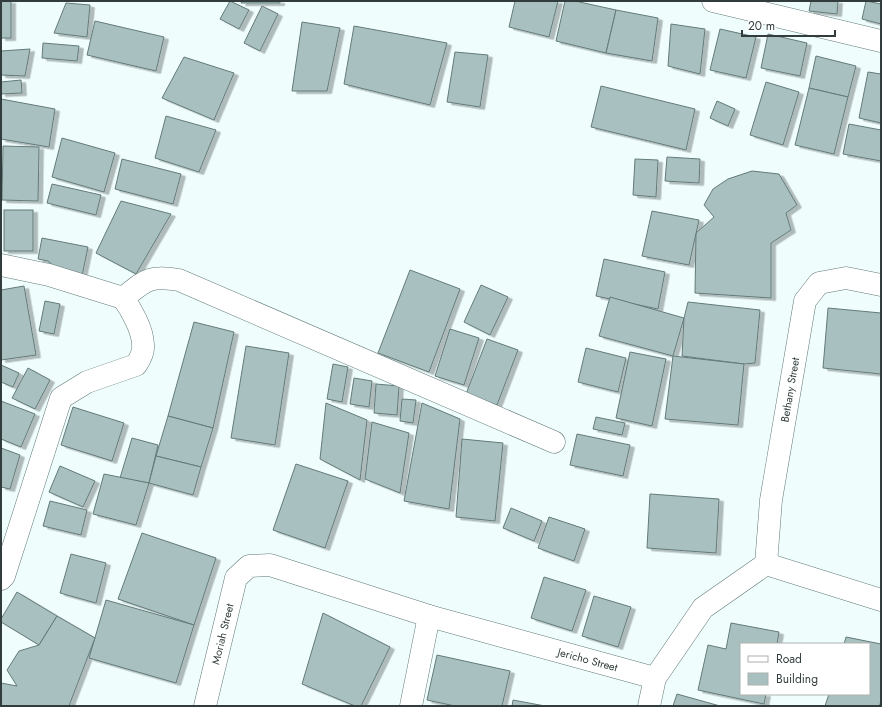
<svg xmlns="http://www.w3.org/2000/svg" width="882" height="707" font-family="Jost,sans-serif">
  <defs>
    <filter id="shadow"><feDropShadow dx="4.5" dy="2.5" stdDeviation="0" flood-color="#0004"/></filter>
  </defs>
  <rect width="100%" height="100%" fill="#effefd"/>
  <g fill="#a8c0bf" stroke="#647a7a" filter="url(#shadow)">
    <rect x="1" y="1" width="10" height="37"/>
    <path d="M230,1l19,9 -10,19 -19,-10z"/>
    <path d="M242,1h38v2h-39z"/>
    <path d="M515,1h43l-9,36 -40,-10z"/>
    <path d="M565,1h10l41,9 -10,43 -50,-12z"/>
    <path d="M811,1h27l-1,13 -28,-3z"/>
    <path d="M866,1l15,3v20l-19,-5z"/>
    <path d="M66,3l24,2 -3,32 -33,-4z"/>
    <path d="M262,6l16,8 -18,37 -16,-8z"/>
    <path d="M616,10l42,8 -6,43 -46,-8z"/>
    <path d="M95,21l69,16 -8,34 -69,-16z"/>
    <path d="M302,22l38,6 -13,63h-35z"/>
    <path d="M671,24l34,5 -5,45 -32,-8z"/>
    <path d="M354,26l93,17 -17,62 -86,-21z"/>
    <path d="M720,29l36,8 -10,41 -36,-8z"/>
    <path d="M768,34l39,9 -7,33 -39,-8z"/>
    <path d="M43,43l36,3 -2,15 -35,-3z"/>
    <path d="M30,49l-5,27 -24,-1v-24z"/>
    <path d="M455,52l33,3 -8,52 -33,-5z"/>
    <path d="M816,56l40,10 -8,31 -39,-9z"/>
    <path d="M184,57l50,16 -20,47 -52,-22z"/>
    <path d="M868,72l13,2v49l-22,-5z"/>
    <path d="M21,80l1,13 -21,1v-12z"/>
    <path d="M766,82l33,10 -16,53 -33,-10z"/>
    <path d="M601,86l94,23 -9,41 -95,-23z"/>
    <path d="M809,88l39,9 -14,57 -39,-9z"/>
    <path d="M1,99l54,10 -6,38 -48,-8z"/>
    <path d="M717,101l18,8 -7,17 -18,-8z"/>
    <path d="M166,116l50,14 -17,42 -44,-14z"/>
    <path d="M849,124l32,6v31l-38,-7z"/>
    <path d="M62,138l53,15 -11,39 -52,-15z"/>
    <path d="M3,146l36,1 -1,54 -36,-1z"/>
    <path d="M667,157l33,2 -1,24 -34,-2z"/>
    <path d="M122,159l59,15 -8,30 -58,-15z"/>
    <path d="M635,159l23,1 -2,37 -23,-2z"/>
    <path d="M752,171l27,3 18,31 -11,8 5,17 -20,13v55l-76,-5 1,-60 18,-16 -10,-12 9,-16 15,-10z"/>
    <path d="M52,184l49,11 -5,20 -49,-12z"/>
    <path d="M121,201l50,13 -35,60 -40,-21z"/>
    <rect x="4" y="210" width="29" height="41"/>
    <path d="M652,211l47,9 -10,45 -47,-9z"/>
    <path d="M42,238l46,9 -7,34 -10,-1 -23,-19 -10,-2z"/>
    <path d="M604,259l61,13 -7,37 -62,-13z"/>
    <path d="M410,270l50,19 -31,83 -51,-19z"/>
    <path d="M481,285l27,12 -18,38 -26,-13z"/>
    <path d="M24,286l12,69 -35,5v-70z"/>
    <path d="M610,297l74,21 -11,38 -74,-20z"/>
    <path d="M45,301l15,3 -6,30 -15,-3z"/>
    <path d="M688,302l72,8 -5,53 -11,1 -62,-8 2,-38z"/>
    <path d="M828,308l53,5v61l-58,-6z"/>
    <path d="M194,322l40,10 -21,96 -45,-12z"/>
    <path d="M450,329l29,9 -15,47 -29,-9z"/>
    <path d="M487,339l31,11 -21,55 -31,-11z"/>
    <path d="M246,346l43,7 -14,92 -44,-7z"/>
    <path d="M586,348l40,10 -8,34 -40,-10z"/>
    <path d="M630,352l36,7 -14,67 -36,-8z"/>
    <path d="M673,356l71,8 -6,61 -73,-6z"/>
    <path d="M333,364l15,3 -6,35 -15,-3z"/>
    <path d="M1,365l18,8 -6,14 -12,-5z"/>
    <path d="M28,368l22,12 -15,29 -23,-11z"/>
    <path d="M354,378l18,3 -3,26 -19,-3z"/>
    <path d="M376,384l23,2 -2,29 -23,-2z"/>
    <path d="M402,399l14,1 -3,23 -13,-2z"/>
    <path d="M1,401l34,13 -14,33 -20,-8z"/>
    <path d="M326,403l41,17 -7,60 -40,-21z"/>
    <path d="M422,403l38,16 -11,90 -45,-8z"/>
    <path d="M73,407l51,16 -12,38 -51,-16z"/>
    <path d="M168,416l45,12 -12,39 -45,-11z"/>
    <path d="M596,417l29,6 -3,12 -29,-6z"/>
    <path d="M372,422l37,11 -9,60 -35,-14z"/>
    <path d="M577,434l53,11 -7,31 -53,-11z"/>
    <path d="M132,438l26,7 -9,38 -29,-5z"/>
    <path d="M462,439l41,4 -8,78 -39,-4z"/>
    <path d="M1,448l19,7 -10,34 -9,-2z"/>
    <path d="M156,456l45,11 -8,28 -44,-12z"/>
    <path d="M296,464l52,17 -23,67 -52,-18z"/>
    <path d="M60,466l35,15 -12,26 -34,-15z"/>
    <path d="M104,474l45,9 -13,42 -43,-11z"/>
    <path d="M650,494l69,5 -3,54 -69,-5z"/>
    <path d="M50,501l37,9 -6,25 -38,-9z"/>
    <path d="M511,508l31,13 -8,20 -31,-13z"/>
    <path d="M549,517l36,12 -11,32 -36,-13z"/>
    <path d="M142,533l74,25 -22,67 -76,-26z"/>
    <path d="M71,554l35,9 -10,40 -36,-10z"/>
    <path d="M544,577l42,13 -14,41 -41,-13z"/>
    <path d="M17,592l40,24 -18,29 -38,-23v-3z"/>
    <path d="M594,596l37,11 -13,40 -36,-11z"/>
    <path d="M106,600l88,25 -18,58 -87,-25z"/>
    <path d="M323,613l67,34 -29,59h-6l-53,-22z"/>
    <path d="M57,616l38,22 -26,68h-68v-23l16,3 -10,-16 12,-19 20,-6z"/>
    <path d="M731,623l48,9 -2,12h-36v50h25l-2,10 -66,-14 10,-45 18,4z"/>
    <path d="M846,637l35,7v58l-2,4h-54l4,-12h40v-50h-25z"/>
    <path d="M437,655l73,16 -8,35h-47l-28,-6z"/>
    <path d="M677,694l43,12h-47z"/>
    <path d="M513,700l32,6h-33z"/>
  </g>
  <g fill="none" stroke-linecap="round" stroke-linejoin="round">
    <defs>
      <g id="minor">
        <path d="M713,1l168,40"/>
        <path d="M1,265l48,10 74,23c23,-18 26,-23 56,-18l375,162"/>
        <path id="s1" d="M766,564l5,-64 34,-199 14,-18 27,-5 35,7"/>
        <path d="M1,579l3,-3 57,-178 26,-16 49,-17c4,-6 8,-13 7,-20 0,-15 -12,-36 -20,-47"/>
        <path id="s2" d="M205,706l31,-128 13,-12 21,-1 159,51 226,62 48,-70 63,-44 115,36"/>
        <path d="M411,706l18,-90"/>
        <path d="M649,706l6,-28"/>
      </g>
    </defs>
    <use href="#minor" stroke="#627978" stroke-width="23"/>
    <use href="#minor" stroke="#fff" stroke-width="22"/>
  </g>
  <g text-anchor="middle" stroke-width="3" stroke-linejoin="round" paint-order="stroke">
    <g font-size="11" fill="#323c3c" stroke="#fff">
      <text dy="4" stroke="none"><textPath href="#s1" startOffset="176">Bethany Street</textPath></text>
      <text dy="4" stroke="none"><textPath href="#s2" startOffset="74">Moriah Street</textPath></text>
      <text dy="4" stroke="none"><textPath href="#s2" startOffset="502">Jericho Street</textPath></text>
    </g>
  </g>
  <rect width="882" height="707" fill="none" stroke="#323c3c" stroke-width="4"/>
  <rect x="740" y="643" width="130" height="52" fill="#ffffff" stroke="#adb1b1"/>
  <rect x="748" y="656" width="20" height="6" fill="#ffffff" stroke="#adb1b1"/>
  <text x="776" y="663" font-size="12" fill="#323c3c">Road</text>
  <rect x="748" y="673" width="20" height="12" fill="#a8c0bf" stroke="#adb1b1"/>
  <text x="776" y="683" font-size="12" fill="#323c3c">Building</text>
  <path d="M742 30v6h93v-6" fill="none" stroke="#323c3c" stroke-width="2"/>
  <text x="748" y="30" font-size="12" fill="#323c3c" stroke="#ffffff" stroke-width="3" paint-order="stroke">20 m</text>
</svg>
